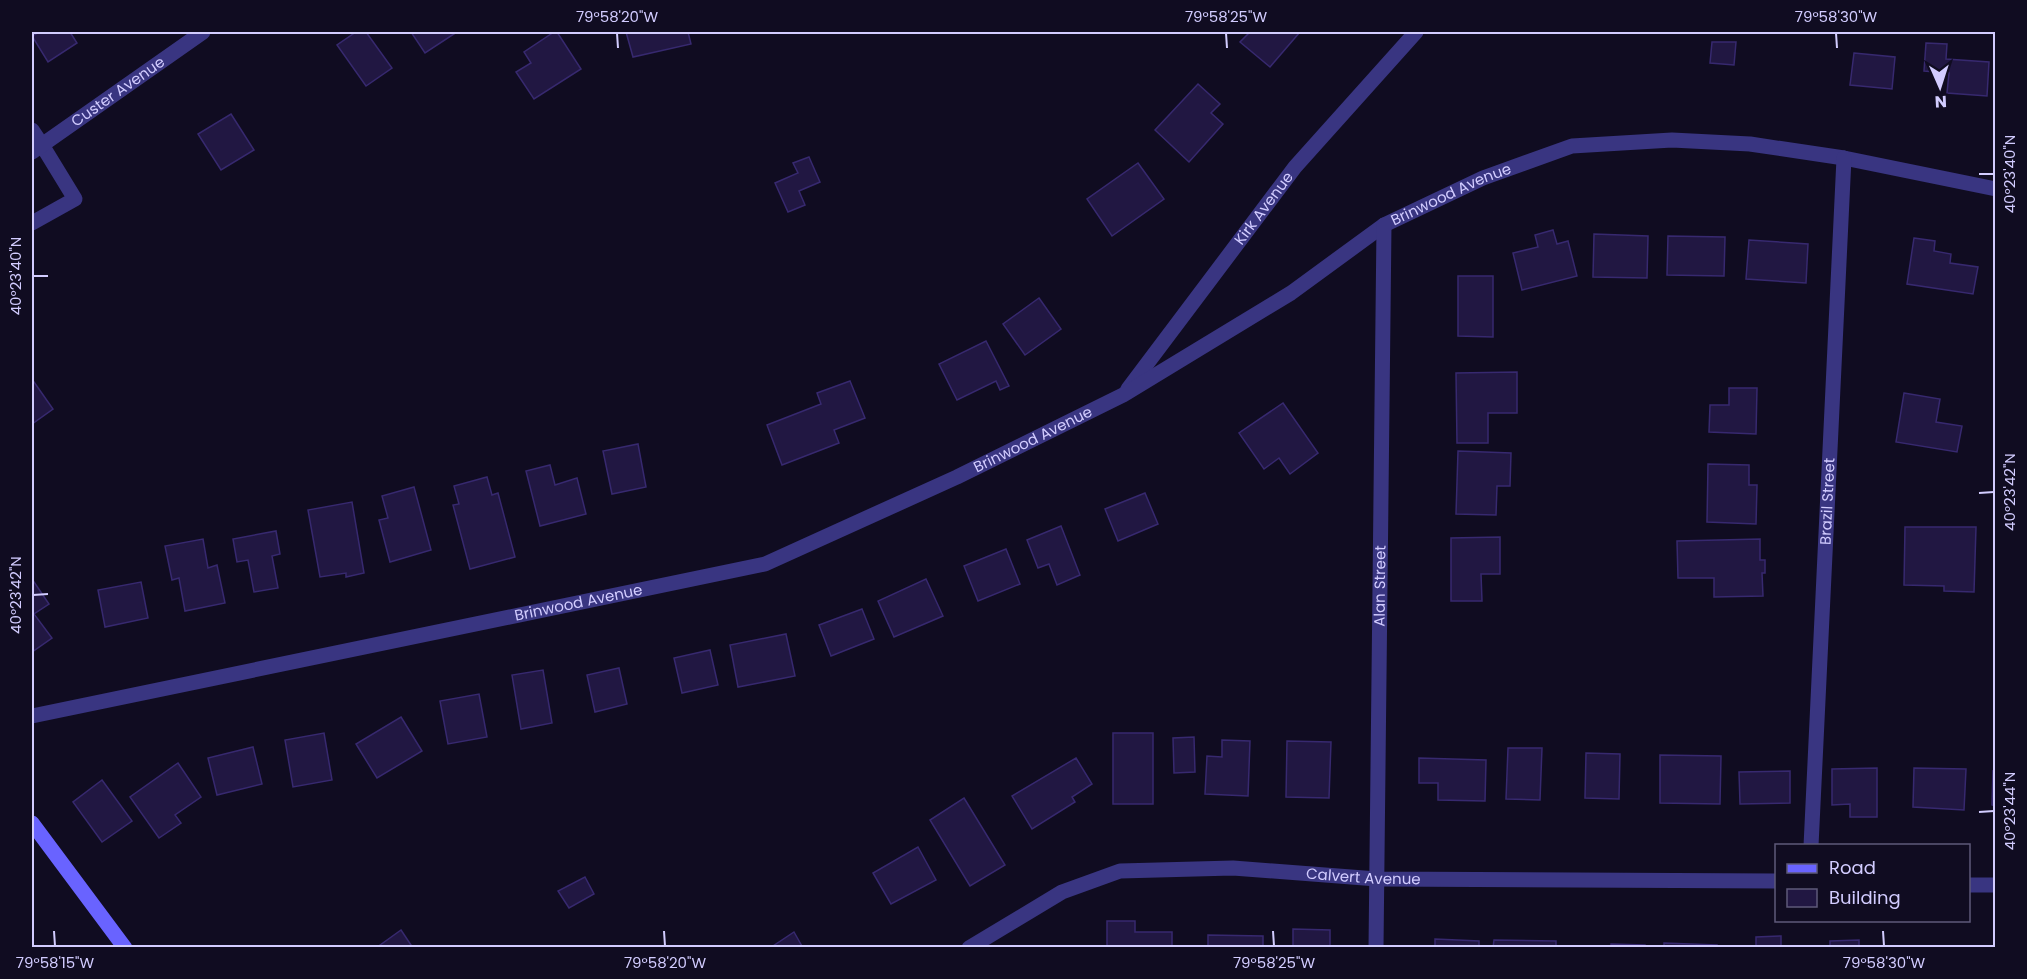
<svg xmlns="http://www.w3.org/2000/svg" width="2027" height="979" font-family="Poppins,sans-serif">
  <rect width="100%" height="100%" fill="#100c21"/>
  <g fill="#211742" stroke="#37296f" stroke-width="1.5">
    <path d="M39,32h31l7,11 -29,19 -16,-26z"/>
    <path d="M356,32h10l26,36 -26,18 -29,-41z"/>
    <path d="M411,32h46l-32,21z"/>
    <path d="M554,32h3l24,37 -47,30 -18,-27 15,-9 -7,-11z"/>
    <path d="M626,32h62l3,12 -58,13z"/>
    <path d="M1250,32h50l-30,35 -30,-25z"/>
    <path d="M1712,42h24l-2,23 -24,-2z"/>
    <path d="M1926,43l21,1 -1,15 43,3 -2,34 -40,-3 2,-20 -25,-2z"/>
    <path d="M1854,53l41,4 -3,32 -42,-4z"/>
    <path d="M1198,84l22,20 -9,9 12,11 -34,38 -34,-32z"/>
    <path d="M231,114l23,36 -33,20 -23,-36z"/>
    <path d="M809,157l11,25 -21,9 6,14 -17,7 -13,-29 23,-10 -5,-10z"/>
    <path d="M1138,163l26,36 -52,37 -25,-37z"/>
    <path d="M1553,230l4,14 11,-3 9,35 -55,14 -9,-37 25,-6 -3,-12z"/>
    <path d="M1594,234l54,2 -1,42 -54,-1z"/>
    <path d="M1668,236l57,1 -1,39 -57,-1z"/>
    <path d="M1914,238l21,3 -1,10 17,3 -1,9 28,4 -5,27 -66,-10z"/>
    <path d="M1749,240l59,4 -2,39 -60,-4z"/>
    <path d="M1458,276h35v61l-35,-1z"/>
    <path d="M1039,298l22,31 -36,26 -22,-31z"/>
    <path d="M986,341l23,45 -9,4 -4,-9 -39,19 -18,-36z"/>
    <path d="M1517,372v41h-29v30h-31l-1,-70z"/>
    <path d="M850,381l15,37 -31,12 5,13 -57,22 -15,-40 54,-21 -4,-11z"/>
    <path d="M34,382l19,27 -21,15v-41z"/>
    <path d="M1729,388h28l-1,46 -47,-2 1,-27h19z"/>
    <path d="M1904,393l36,6 -4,23 26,4 -5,26 -61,-10z"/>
    <path d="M1283,403l35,50 -28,21 -11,-16 -15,11 -25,-36z"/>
    <path d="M638,444l8,43 -34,7 -9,-43z"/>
    <path d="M1458,451l53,2 -1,33h-13l-1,29 -40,-1z"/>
    <path d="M1708,464l41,1v20h8l-1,39 -49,-2z"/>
    <path d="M550,465l5,20 22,-7 9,36 -46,12 -14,-55z"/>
    <path d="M487,477l5,18 6,-2 17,64 -45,12 -17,-64 6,-1 -5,-18z"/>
    <path d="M414,487l17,63 -41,12 -11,-42 9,-2 -6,-22z"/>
    <path d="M1145,493l13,31 -40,17 -13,-32z"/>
    <path d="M352,502l12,71 -18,4v-4l-26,4 -12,-67z"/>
    <path d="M1061,526l19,49 -23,10 -8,-21 -11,4 -11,-28z"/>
    <path d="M1905,527h71l-2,65 -30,-1v-5l-40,-1z"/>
    <path d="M276,531l4,23 -8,2 6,32 -24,4 -6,-32 -11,2 -4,-23z"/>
    <path d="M1500,537v37h-19l1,27h-31v-63z"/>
    <path d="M203,539l5,29 9,-3 8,38 -40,8 -6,-33 -7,2 -7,-34z"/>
    <path d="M1760,539v21h5v13h-3l1,23 -49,1v-19h-36l-1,-37z"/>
    <path d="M1006,549l14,35 -42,17 -14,-35z"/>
    <path d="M32,579l17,25 -15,10 18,24 -20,14z"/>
    <path d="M926,579l17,37 -49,21 -16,-36z"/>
    <path d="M141,582l7,36 -43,9 -7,-37z"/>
    <path d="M862,609l12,30 -43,17 -12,-31z"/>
    <path d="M786,634l9,42 -57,11 -8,-42z"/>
    <path d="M710,650l8,35 -36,8 -8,-35z"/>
    <path d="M619,668l8,36 -32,8 -8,-37z"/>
    <path d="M543,670l9,53 -31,6 -9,-54z"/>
    <path d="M479,694l8,43 -39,7 -8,-43z"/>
    <path d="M401,717l21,34 -45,27 -21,-34z"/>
    <path d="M324,733l8,47 -39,7 -8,-47z"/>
    <rect x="1113" y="733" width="40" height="71"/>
    <path d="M1194,737l1,35 -21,1 -1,-35z"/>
    <path d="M1222,740l28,1 -2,55 -43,-2 2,-38 15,1z"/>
    <path d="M1287,741l44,1 -2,56 -43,-1z"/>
    <path d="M253,747l9,37 -45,11 -9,-37z"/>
    <path d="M1508,748h34l-2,52 -34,-1z"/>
    <path d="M1586,753l34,1 -1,45 -34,-1z"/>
    <path d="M1660,755l61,1 -1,48 -60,-1z"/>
    <path d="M1076,758l16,26 -20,13 3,5 -43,27 -20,-33z"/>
    <path d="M1419,758l67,2 -1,41 -47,-1v-17h-19z"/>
    <path d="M178,763l23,34 -26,18 6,8 -22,15 -29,-41z"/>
    <path d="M1877,768v49h-27v-13l-18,1v-36z"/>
    <path d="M1914,768l52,1 -2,41 -51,-3z"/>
    <path d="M1790,771v32l-50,1 -1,-32z"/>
    <path d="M1993,771l3,1v34l-4,-1z"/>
    <path d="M102,780l30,41 -30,21 -29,-40z"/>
    <path d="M964,798l41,67 -35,21 -40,-66z"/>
    <path d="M918,847l18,33 -45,24 -18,-31z"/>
    <path d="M585,877l9,17 -25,14 -11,-17z"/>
    <path d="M1107,921h28v11h37v16h-65z"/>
    <path d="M1293,929l37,1v18h-37z"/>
    <path d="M401,930l12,18h-37z"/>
    <path d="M794,932l9,16h-33z"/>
    <path d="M1208,935l55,1v12h-55z"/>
    <path d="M1781,936v12h-25v-11z"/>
    <path d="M1435,939l44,2v7h-44z"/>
    <path d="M1494,940l62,1v7h-63z"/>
    <path d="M1859,940v8h-29v-7z"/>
    <path d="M1664,943l53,2v3h-53z"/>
    <path d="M1611,944l34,1v3h-34z"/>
  </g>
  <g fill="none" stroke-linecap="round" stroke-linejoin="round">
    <path stroke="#393581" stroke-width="15" d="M32,223l43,-24 -33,-54"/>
    <g stroke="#393581" stroke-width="15">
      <path d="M32,130l10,15"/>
      <path id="s1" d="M32,152l171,-120"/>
      <path id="s2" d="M1128,389l167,-222 121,-135"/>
      <path id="s3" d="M32,716l733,-152 192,-87 166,-82 168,-102 93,-68 99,-47 89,-32 100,-6 78,4 94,14 152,31"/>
      <path id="s4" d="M1811,846l33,-688"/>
      <path d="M1968,885h28"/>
      <path id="s5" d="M969,948l93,-56 58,-21 113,-3 144,11 399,2"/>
      <path id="s6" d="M1376,948l8,-723"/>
    </g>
    <path stroke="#6963ff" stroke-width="15" d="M32,823l93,125"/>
  </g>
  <path fill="none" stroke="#d2ccff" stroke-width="2" d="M617,33l1,15M1226,33l1,15M1836,33l1,15M1979,174h15M33,276h15M1979,493l15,-1M33,595l15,-1M1979,812l15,-1M54,931l1,15M664,931l1,15M1273,931l1,15M1883,931l1,15"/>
  <g text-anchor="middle" stroke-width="6" stroke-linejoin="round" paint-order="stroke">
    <g font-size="15" fill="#d2ccff" stroke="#100c21">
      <text dy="5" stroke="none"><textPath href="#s1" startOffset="105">Custer Avenue</textPath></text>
      <text dy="5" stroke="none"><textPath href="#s3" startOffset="1530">Brinwood Avenue</textPath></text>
      <text dy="5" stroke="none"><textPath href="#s2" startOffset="226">Kirk Avenue</textPath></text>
      <text dy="5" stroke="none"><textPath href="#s3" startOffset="1044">Brinwood Avenue</textPath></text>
      <text dy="5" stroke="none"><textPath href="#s4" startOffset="345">Brazil Street</textPath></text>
      <text dy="5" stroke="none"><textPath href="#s6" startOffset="362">Alan Street</textPath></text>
      <text dy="5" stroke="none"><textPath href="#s3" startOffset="558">Brinwood Avenue</textPath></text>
      <text dy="5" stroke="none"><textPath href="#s5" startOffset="414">Calvert Avenue</textPath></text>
    </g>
  </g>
  <rect width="2027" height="979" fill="none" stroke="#100c21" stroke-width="66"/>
  <rect x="1775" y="844" width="195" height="78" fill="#100c21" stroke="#5e597a" stroke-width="1.5"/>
  <rect x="1787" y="864" width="30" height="9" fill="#6963ff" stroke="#5e597a" stroke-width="1.5"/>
  <text x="1829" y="874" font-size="18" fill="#d2ccff">Road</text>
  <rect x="1787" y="889" width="30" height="18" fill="#211742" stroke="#5e597a" stroke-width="1.5"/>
  <text x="1829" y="904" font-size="18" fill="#d2ccff">Building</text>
  <g transform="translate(1940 87) rotate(177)" stroke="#100c21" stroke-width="4.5" paint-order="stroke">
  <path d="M0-4.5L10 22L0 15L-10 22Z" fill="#d2ccff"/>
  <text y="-9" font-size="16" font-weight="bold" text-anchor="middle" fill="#d2ccff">N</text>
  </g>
  <rect x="33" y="33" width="1961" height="913" fill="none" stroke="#d2ccff" stroke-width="2"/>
  <g font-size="15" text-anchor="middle" fill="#d2ccff">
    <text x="617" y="22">79°58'20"W</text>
    <text x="1226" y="22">79°58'25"W</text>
    <text x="1836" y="22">79°58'30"W</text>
    <text transform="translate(2010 174) rotate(-90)" y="5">40°23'40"N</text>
    <text transform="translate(16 276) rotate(-90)" y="5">40°23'40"N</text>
    <text transform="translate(2010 492) rotate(-90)" y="5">40°23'42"N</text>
    <text transform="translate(16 595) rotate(-90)" y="5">40°23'42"N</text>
    <text transform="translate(2010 811) rotate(-90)" y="5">40°23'44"N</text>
    <text x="55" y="968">79°58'15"W</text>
    <text x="665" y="968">79°58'20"W</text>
    <text x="1274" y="968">79°58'25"W</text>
    <text x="1884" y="968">79°58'30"W</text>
  </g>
</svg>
